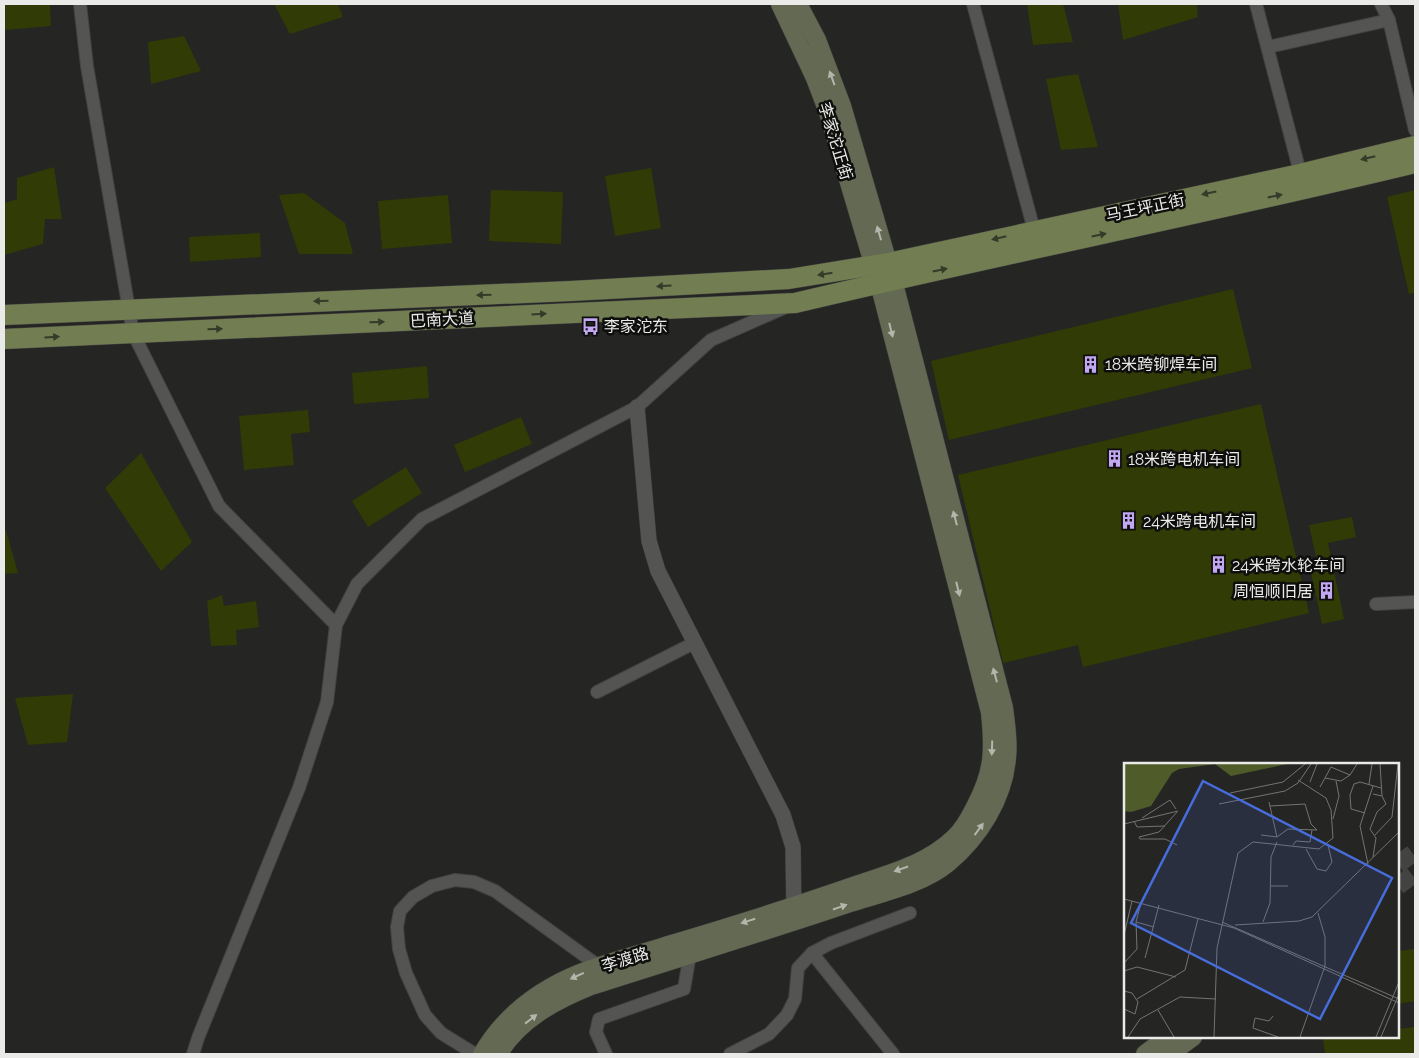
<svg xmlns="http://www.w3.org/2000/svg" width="1419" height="1058" font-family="Raleway,'Noto Sans SC',sans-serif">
  <rect width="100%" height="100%" fill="#252523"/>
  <g fill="#313b05">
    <path d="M4,4h46l1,22 -47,4z"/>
    <path d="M274,4h64l5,13 -53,17z"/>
    <path d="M1027,4h36l10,38 -40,3z"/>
    <path d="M1118,4h79l1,13 -75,23z"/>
    <path d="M184,36l17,35 -50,13 -3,-42z"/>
    <path d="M1078,74l20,73 -37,3 -15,-71z"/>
    <path d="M54,167l8,52h-17l-2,25 -39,11v-52l13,-4v-21z"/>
    <path d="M651,168l10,60 -46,8 -10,-60z"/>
    <path d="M491,190l72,2 -2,52 -72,-3z"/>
    <path d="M1415,190v103l-6,1 -22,-97z"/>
    <path d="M304,193l41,30 8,31h-54l-20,-59z"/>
    <path d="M448,195l4,48 -70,6 -4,-48z"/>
    <path d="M260,233l1,24 -71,5 -1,-25z"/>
    <path d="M1233,289l19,79 -303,72 -18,-79z"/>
    <path d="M427,366l2,32 -75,6 -2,-31z"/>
    <path d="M1261,404l48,209 -226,54 -5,-22 -75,18 -45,-188z"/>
    <path d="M308,410l2,22 -19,2 3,31 -50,5 -5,-54z"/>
    <path d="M521,417l11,27 -67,28 -11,-27z"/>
    <path d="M141,453l51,89 -31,29 -56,-83z"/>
    <path d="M406,467l16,26 -54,34 -16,-26z"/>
    <path d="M1352,517l4,20 -28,6 16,76 -22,5 -13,-61 8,-1 -8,-37z"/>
    <path d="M4,530h2l12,43 -14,1z"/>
    <path d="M222,595l2,11 32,-5 3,26 -23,3 1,15 -26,1 -4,-45z"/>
    <path d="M73,694l-6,48 -39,3 -13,-47z"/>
    <path d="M1415,949v52l-17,3v-53z"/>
    <path d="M1415,1027v27h-90l-2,-15 14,-2h61v-8z"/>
  </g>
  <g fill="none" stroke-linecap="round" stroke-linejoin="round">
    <g stroke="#434341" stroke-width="18" stroke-dasharray="18 9" stroke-linecap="butt">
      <path d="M1398,864l17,-12"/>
      <path d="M1398,886l17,-13"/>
    </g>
    <defs>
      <g id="minor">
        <path d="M80,4l7,62 46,267 86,173 117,119"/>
        <path d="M973,4l61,226"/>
        <path d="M1256,4l46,176"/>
        <path d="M1381,4l8,16 26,110"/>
        <path d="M1268,47l121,-27"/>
        <path d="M1376,604l39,-2"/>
        <path d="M597,692l97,-49"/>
        <path d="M812,953l81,101"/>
        <path d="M193,1054l5,-16 101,-250 28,-86 9,-77 21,-41 65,-65 215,-112 74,-67 75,-33"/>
        <path d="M475,1054l-34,-21 -16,-18 -19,-42 -7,-24 -2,-22 3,-16 13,-14 19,-11 23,-6 19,2 21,9 105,76"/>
        <path d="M606,1054l-10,-22 3,-13 85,-30 6,-35"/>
        <path d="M730,1054l39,-20 18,-19 8,-16 3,-31 14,-15 19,-10 79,-30"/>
      </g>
      <path id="tertiary" d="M637,407l12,134 9,30 125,244 10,32 1,70"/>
      <g id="secondary">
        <path d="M482,1054c17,-29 39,-50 69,-67 35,-20 77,-29 114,-41 64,-19 128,-39 191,-61 35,-12 71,-21 98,-47 9,-8 16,-21 21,-31 19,-36 19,-57 15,-95l-111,-429 -51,-171 -13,-34 -35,-74"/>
        <path d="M498,1054c22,-35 56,-53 93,-68 87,-28 173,-54 259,-83 31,-10 73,-19 98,-40 31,-26 56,-65 59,-106 2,-16 -1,-32 -3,-49l-111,-428 -51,-174 -25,-66 -19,-36"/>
        <path d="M1145,1054l23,-17"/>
        <path d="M1170,1054l23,-17"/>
      </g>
      <g id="primary">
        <path d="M4,315l567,-24 218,-12 99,-16 412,-89 115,-28"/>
        <path d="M4,339l791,-36c206,-49 414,-90 620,-140"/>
      </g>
    </defs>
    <use href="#minor" stroke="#434441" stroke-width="14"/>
    <use href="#tertiary" stroke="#434441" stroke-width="16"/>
    <use href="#secondary" stroke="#434441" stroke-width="19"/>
    <use href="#primary" stroke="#434441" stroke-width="21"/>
    <use href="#minor" stroke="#545552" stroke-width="12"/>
    <use href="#tertiary" stroke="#545552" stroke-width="15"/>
    <use href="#secondary" stroke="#636952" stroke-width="18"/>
    <use href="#primary" stroke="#727d52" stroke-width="20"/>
  </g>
  <defs><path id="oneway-solid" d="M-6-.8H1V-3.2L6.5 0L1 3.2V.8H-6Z" transform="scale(1.25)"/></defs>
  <g fill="#b4b6ac">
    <use href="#oneway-solid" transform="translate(832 78) rotate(-110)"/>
    <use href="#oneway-solid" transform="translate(879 233) rotate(-106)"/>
    <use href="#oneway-solid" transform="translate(891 330) rotate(76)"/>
    <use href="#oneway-solid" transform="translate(955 518) rotate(-105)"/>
    <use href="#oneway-solid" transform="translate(958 589) rotate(76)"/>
    <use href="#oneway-solid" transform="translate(995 675) rotate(-105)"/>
    <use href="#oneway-solid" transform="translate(992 748) rotate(92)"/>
    <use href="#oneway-solid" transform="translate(979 829) rotate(-54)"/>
    <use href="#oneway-solid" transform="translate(901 869) rotate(161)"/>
    <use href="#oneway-solid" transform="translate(840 907) rotate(-19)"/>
    <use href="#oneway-solid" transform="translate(748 921) rotate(163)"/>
    <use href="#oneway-solid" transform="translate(577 976) rotate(156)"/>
    <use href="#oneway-solid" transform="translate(531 1019) rotate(-38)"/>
  </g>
  <g fill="#363a29">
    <use href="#oneway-solid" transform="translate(1368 158) rotate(167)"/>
    <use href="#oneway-solid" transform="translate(1209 193) rotate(168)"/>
    <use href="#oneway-solid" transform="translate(1275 196) rotate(-12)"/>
    <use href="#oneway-solid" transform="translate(1099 235) rotate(-12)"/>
    <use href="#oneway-solid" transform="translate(999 238) rotate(167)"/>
    <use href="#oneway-solid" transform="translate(940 270) rotate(-12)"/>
    <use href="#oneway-solid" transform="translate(825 274) rotate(171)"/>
    <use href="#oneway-solid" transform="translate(664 286) rotate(177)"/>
    <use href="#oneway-solid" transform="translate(484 295) rotate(178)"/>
    <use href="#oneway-solid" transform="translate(321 301) rotate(178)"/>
    <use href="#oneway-solid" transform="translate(539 314) rotate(-3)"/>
    <use href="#oneway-solid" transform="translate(377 322) rotate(-2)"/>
    <use href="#oneway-solid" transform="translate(215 329) rotate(-2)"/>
    <use href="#oneway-solid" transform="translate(52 337) rotate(-3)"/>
  </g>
  <defs>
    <symbol id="bus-bare" viewBox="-9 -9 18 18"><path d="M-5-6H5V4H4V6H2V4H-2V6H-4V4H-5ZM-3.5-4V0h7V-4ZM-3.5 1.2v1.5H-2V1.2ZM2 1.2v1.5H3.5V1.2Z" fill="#c2a7f2" stroke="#0e0e0d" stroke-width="2.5" paint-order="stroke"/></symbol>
    <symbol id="building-bare" viewBox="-9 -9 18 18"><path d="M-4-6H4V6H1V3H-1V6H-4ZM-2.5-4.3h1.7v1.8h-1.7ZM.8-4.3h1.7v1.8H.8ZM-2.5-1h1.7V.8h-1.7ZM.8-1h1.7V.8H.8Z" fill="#c2a7f2" stroke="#0e0e0d" stroke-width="2.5" paint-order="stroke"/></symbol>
  </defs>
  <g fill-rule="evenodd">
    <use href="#bus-bare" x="578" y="314" width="25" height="25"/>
    <use href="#building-bare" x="1078" y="352" width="25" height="25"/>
    <use href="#building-bare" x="1102" y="446" width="25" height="25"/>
    <use href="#building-bare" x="1116" y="508" width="25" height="25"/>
    <use href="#building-bare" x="1206" y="552" width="25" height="25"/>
    <use href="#building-bare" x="1314" y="578" width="25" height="25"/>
  </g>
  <g text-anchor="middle" stroke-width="5" stroke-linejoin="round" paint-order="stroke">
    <g font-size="16" fill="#eaeae8" stroke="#0e0e0d">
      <text transform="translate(836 141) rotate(73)" y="6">李家沱正街</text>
      <text transform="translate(1145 207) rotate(-12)" y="6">马王坪正街</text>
      <text transform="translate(442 319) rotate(-3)" y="6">巴南大道</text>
      <text transform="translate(625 959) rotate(-17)" y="6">李渡路</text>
    </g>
    <g font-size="16" fill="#eaeae8" stroke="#0e0e0d" text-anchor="start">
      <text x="604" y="332">李家沱东</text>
      <text x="1105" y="370">18米跨铆焊车间</text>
      <text x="1128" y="465">18米跨电机车间</text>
      <text x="1143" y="527">24米跨电机车间</text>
      <text x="1232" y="571">24米跨水轮车间</text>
      <text x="1313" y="597" text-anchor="end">周恒顺旧居</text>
    </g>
  </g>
  <g transform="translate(1124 763)">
    <rect width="275" height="275" fill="#252523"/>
    <path d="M0,1h163l-56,12 -16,-12 -36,5 -7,4 -21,33 -20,6 -7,-1z" fill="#4f5b28"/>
    <path fill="none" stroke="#747472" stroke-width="1" d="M256,1l2,32M201,15l16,3 9,-6 7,-11M186,19l7,-18M245,21l3,-20M196,24l11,-20 19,8M106,30l53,-11 22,-18M145,39l8,35M95,41l66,-13 13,-8 13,-19M53,49l-18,20 -20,5 1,2h25l12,6M241,50l-14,-4 -1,-14 4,-11 6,-2 21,6M18,55l28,-18 6,9M209,56l6,-23 -3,-15M10,58l3,6 28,-1M0,61l54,-13M137,72l16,2 11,-8 29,1 -6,-6 -6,-20 -35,2M251,72l17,-18 6,-53M169,82l3,-4 14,1 2,-12M182,86l11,20 9,2 6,-9 -4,-17M249,94l3,-19 -6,-9 7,-17 9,-8 -4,-8 -9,-2M244,101l-8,-38 13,-40M147,123h17M0,136l110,29 165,75M12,159l18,5M98,159l177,77M139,159l7,-19 1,-46 6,-15M111,162l64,-4 13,-4 87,-85M0,172l8,-34M21,195l14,-53M0,200l13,-14 -1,-27 5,-19M0,208l13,-4 39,10M0,228l8,2 6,9 -3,12 -11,-5M13,236l48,-29 13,-51M34,247l16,27M149,253l-4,5 -14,-3 -2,10 25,9M4,274l12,-18 40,-22 36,2M90,274l3,-89 21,-95 15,-11 66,7 14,-11 -2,-28 -5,-12 -28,-18M176,274l25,-71v-29l-7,-24M252,274l23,-55M257,274l18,-43"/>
    <path fill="#466ddb" fill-opacity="0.15" stroke="#466ddb" stroke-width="2.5" d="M79,18l189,97 -72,141 -189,-96z"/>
    <rect width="275" height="275" fill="none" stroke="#eaeae8" stroke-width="2.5"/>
  </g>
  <rect width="1419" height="1058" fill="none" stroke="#eaeae8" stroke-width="10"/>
</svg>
